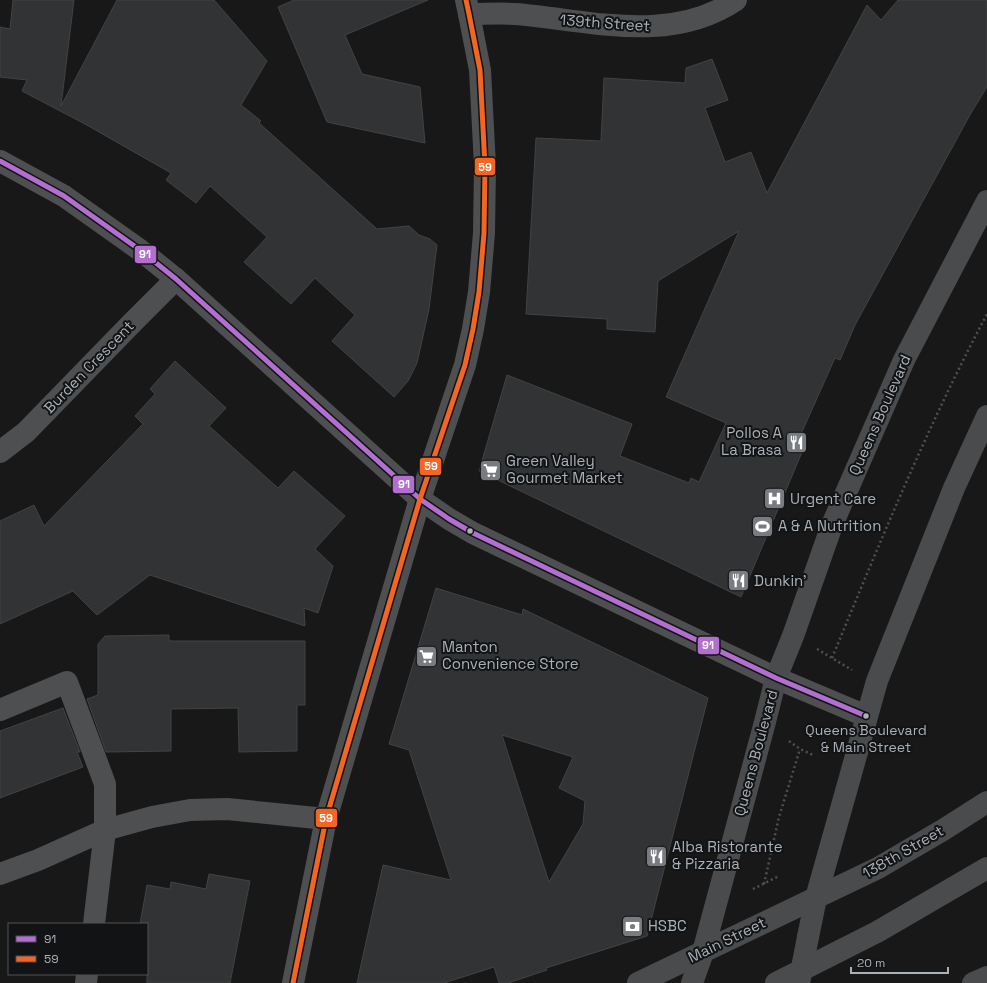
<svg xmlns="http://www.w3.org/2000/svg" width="987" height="983" font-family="'Space Grotesk',sans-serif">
  <rect width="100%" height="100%" fill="#181818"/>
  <g fill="#323334" stroke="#414344" fill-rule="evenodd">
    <path d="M13,0h61l-13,106 56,-106h97l53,61 -26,44 20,16 -2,2 118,106 32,-3 10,9 11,4 7,6 -8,64 -12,54 -9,18 -14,16 -62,-56 23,-26 -40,-37 -24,26 -47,-42 23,-25 -57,-51 -14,17 -30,-23 5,-7 -86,-49 -63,-33 5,-11 -27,-3v-50l10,2z"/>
    <path d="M294,0h134l-83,35 17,39 58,13 5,56 -98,-21 -49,-115z"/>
    <path d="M898,0h89v87l-16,26 -116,212 -15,35 -5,-2 -34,76 4,11 -64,152 -262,-126 28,-96 125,49 -12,32 69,27 2,-5 8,4 27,-59 -60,-26 73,-166 -81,50 -3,51 -48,-3v-10l-81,-5 10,-176 65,3 3,-63 81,5 1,-15 26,-9 16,41 -23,8 20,54 26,-10 16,41 100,-188 14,15z"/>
    <path d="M175,361l51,47 -17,18 69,62 16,-17 51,45 -30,33 18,17 -15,47 -14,-5 1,18 -155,-51 -53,40 -24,-24 -73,33v-103l34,-16 10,21 99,-102 -8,-8 20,-22 -5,-5z"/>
    <path d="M436,588l86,27 1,-6 185,89 -61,238 -101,32 1,2 -39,13h-9l-5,-16 -50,16h-87l26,-118 68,15 -42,-130 -20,-6zM502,735l71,22 -14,31 26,13 -2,23 -34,58z"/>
    <path d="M169,635v6h136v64h-8v46l-58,1 -1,-44 -67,1v42l-65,1 -19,-53 11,-4v-51l7,-8z"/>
    <path d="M63,708l17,44h-3l6,15 -83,31v-67z"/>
    <path d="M209,874l41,7 -20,102h-83v-59h-7l7,-39 23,4 1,-7 35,7z"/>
  </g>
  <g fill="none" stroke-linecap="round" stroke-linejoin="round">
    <g stroke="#4e5052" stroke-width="2.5" stroke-dasharray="2 3" stroke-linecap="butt">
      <path d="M817,649l35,21"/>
      <path d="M832,658c48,-116 96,-233 155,-344"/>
      <path d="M789,741l11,8 13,6"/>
      <path d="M764,884l15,-67 21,-68"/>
      <path d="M753,889l26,-13"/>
    </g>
    <g stroke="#4d4f51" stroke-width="22">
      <path d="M469,14c16,0 31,-1 46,0 75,6 154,31 221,-14"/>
      <path d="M0,161l64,35 76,54 36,29 244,220 29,20 24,14 303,145 90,38"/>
      <path d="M0,452l26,-20 106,-109 44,-44"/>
      <path d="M0,710l67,-28 38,102v46l-11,94"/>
      <path d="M0,874l38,-14 67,-30 47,-13 38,-7 37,-1 99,10"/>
      <path d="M86,983l1,-9"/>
      <path d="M293,983l33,-164 94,-320 45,-134 8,-36 6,-37 5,-59 1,-67 -5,-96 -11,-56 -3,-14"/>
    </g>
    <g stroke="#4a4b4d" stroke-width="22">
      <path d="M808,937l8,-39 61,-217 77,-193 33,-72"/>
      <path d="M638,983l240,-115 65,-38 44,-28"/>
      <path d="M692,983l11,-31 62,-230 11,-44 17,-42 39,-111 72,-165 83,-159"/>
    </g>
    <g stroke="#4a4b4d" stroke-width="22">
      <path d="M776,983l101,-51 110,-64"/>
      <path d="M973,983l14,-6"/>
    </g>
    <path stroke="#4a4b4d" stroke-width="22" d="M799,983l9,-46"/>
    <defs>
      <path id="bus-1" d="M0,161l64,35 76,54 36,29 244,220 29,20 24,14 303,145 90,38"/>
      <path id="bus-2" d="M293,983l33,-164 94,-320 45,-134 8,-36 6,-37 5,-59 1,-67 -5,-96 -11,-56 -3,-14"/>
    </defs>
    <use href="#bus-1" stroke="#121314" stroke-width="8"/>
    <use href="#bus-2" stroke="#121314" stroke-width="8"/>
    <use href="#bus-1" stroke="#b36fd0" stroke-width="5"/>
    <use href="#bus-2" stroke="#f26522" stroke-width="5"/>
  </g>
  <defs>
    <symbol id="restaurant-square" viewBox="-11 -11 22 22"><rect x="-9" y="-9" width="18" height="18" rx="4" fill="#787b80" stroke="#121314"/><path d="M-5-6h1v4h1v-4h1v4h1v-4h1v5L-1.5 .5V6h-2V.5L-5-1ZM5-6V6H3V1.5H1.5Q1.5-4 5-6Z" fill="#fff"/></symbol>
    <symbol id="supermarket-square" viewBox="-11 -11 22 22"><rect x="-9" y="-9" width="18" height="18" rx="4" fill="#787b80" stroke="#121314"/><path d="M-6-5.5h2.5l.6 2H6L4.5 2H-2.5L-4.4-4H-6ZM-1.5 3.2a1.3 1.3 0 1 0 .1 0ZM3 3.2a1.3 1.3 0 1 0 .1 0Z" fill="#fff"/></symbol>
    <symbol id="hospital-square" viewBox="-11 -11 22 22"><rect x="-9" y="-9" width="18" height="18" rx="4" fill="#787b80" stroke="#121314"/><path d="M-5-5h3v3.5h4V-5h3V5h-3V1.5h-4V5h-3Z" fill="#fff"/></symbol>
    <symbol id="stadium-square" viewBox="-11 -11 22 22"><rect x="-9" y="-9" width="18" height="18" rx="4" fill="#787b80" stroke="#121314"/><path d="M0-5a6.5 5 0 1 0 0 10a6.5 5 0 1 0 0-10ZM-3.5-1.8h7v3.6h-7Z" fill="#fff"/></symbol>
    <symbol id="bank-square" viewBox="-11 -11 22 22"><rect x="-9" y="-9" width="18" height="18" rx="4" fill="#787b80" stroke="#121314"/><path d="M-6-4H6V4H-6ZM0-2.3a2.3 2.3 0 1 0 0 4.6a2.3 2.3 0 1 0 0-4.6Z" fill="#fff"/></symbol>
  </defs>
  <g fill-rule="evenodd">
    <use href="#restaurant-square" x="784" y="430" width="25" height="25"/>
    <use href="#supermarket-square" x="478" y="458" width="25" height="25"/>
    <use href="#hospital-square" x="762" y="486" width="25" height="25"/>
    <use href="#stadium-square" x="750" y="514" width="25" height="25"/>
    <use href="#restaurant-square" x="726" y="568" width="25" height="25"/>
    <use href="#supermarket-square" x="414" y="644" width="25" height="25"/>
    <use href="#restaurant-square" x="644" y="844" width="25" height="25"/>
    <use href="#bank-square" x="620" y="914" width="25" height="25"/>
  </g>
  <g fill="#abb1b8" stroke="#121314" stroke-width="1.5">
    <circle cx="470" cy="531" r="3.5"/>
    <circle cx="866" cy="716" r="3.5"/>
  </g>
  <g text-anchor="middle" stroke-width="4" stroke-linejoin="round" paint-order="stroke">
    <g font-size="14" fill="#abb1b8" stroke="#121314">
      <text x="866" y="735">Queens Boulevard<tspan x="866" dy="17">&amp; Main Street</tspan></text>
    </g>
    <g font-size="15" fill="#abb1b8" stroke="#121314">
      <text transform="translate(605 23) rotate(4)" y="5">139th Street</text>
      <text transform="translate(89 367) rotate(-46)" y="5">Burden Crescent</text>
      <text transform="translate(880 415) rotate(-66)" y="5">Queens Boulevard</text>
      <text transform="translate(756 753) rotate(-75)" y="5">Queens Boulevard</text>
      <text transform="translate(903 852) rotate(-30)" y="5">138th Street</text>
      <text transform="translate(727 940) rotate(-26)" y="5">Main Street</text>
    </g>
    <g font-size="15" fill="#abb1b8" stroke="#121314" text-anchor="start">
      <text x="782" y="438" text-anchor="end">Pollos A<tspan x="782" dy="17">La Brasa</tspan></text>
      <text x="506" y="466">Green Valley<tspan x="506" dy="17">Gourmet Market</tspan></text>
      <text x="790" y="504">Urgent Care</text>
      <text x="778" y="531">A &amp; A Nutrition</text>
      <text x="754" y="586">Dunkin'</text>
      <text x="442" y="652">Manton<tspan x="442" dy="17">Convenience Store</tspan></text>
      <text x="672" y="852">Alba Ristorante<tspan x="672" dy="17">&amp; Pizzaria</tspan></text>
      <text x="648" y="931">HSBC</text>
    </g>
  </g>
  <g stroke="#121314" stroke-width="1.5">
    <rect x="474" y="157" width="22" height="19" rx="4" fill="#f26522"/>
    <rect x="134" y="245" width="23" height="19" rx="4" fill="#b36fd0"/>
    <rect x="419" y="457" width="23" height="19" rx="4" fill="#f26522"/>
    <rect x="392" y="475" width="23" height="19" rx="4" fill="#b36fd0"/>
    <rect x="697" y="636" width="23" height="19" rx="4" fill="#b36fd0"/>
    <rect x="315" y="808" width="23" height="20" rx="4" fill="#f26522"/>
  </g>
  <g font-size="11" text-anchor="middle" font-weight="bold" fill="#fff">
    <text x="485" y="171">59</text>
    <text x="145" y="258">91</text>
    <text x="431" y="470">59</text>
    <text x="404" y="488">91</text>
    <text x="708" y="649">91</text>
    <text x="326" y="822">59</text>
  </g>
  <rect x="8" y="923" width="140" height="52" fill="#121314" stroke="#4f5256"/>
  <rect x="16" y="936" width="20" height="6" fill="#b36fd0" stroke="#4f5256"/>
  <text x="44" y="943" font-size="12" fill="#abb1b8">91</text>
  <rect x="16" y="956" width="20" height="6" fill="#f26522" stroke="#4f5256"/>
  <text x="44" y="963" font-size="12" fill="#abb1b8">59</text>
  <path d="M851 967v6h97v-6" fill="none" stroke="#abb1b8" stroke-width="2"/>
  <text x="857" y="967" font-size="12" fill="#abb1b8" stroke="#121314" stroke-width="3" paint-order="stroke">20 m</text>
</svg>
